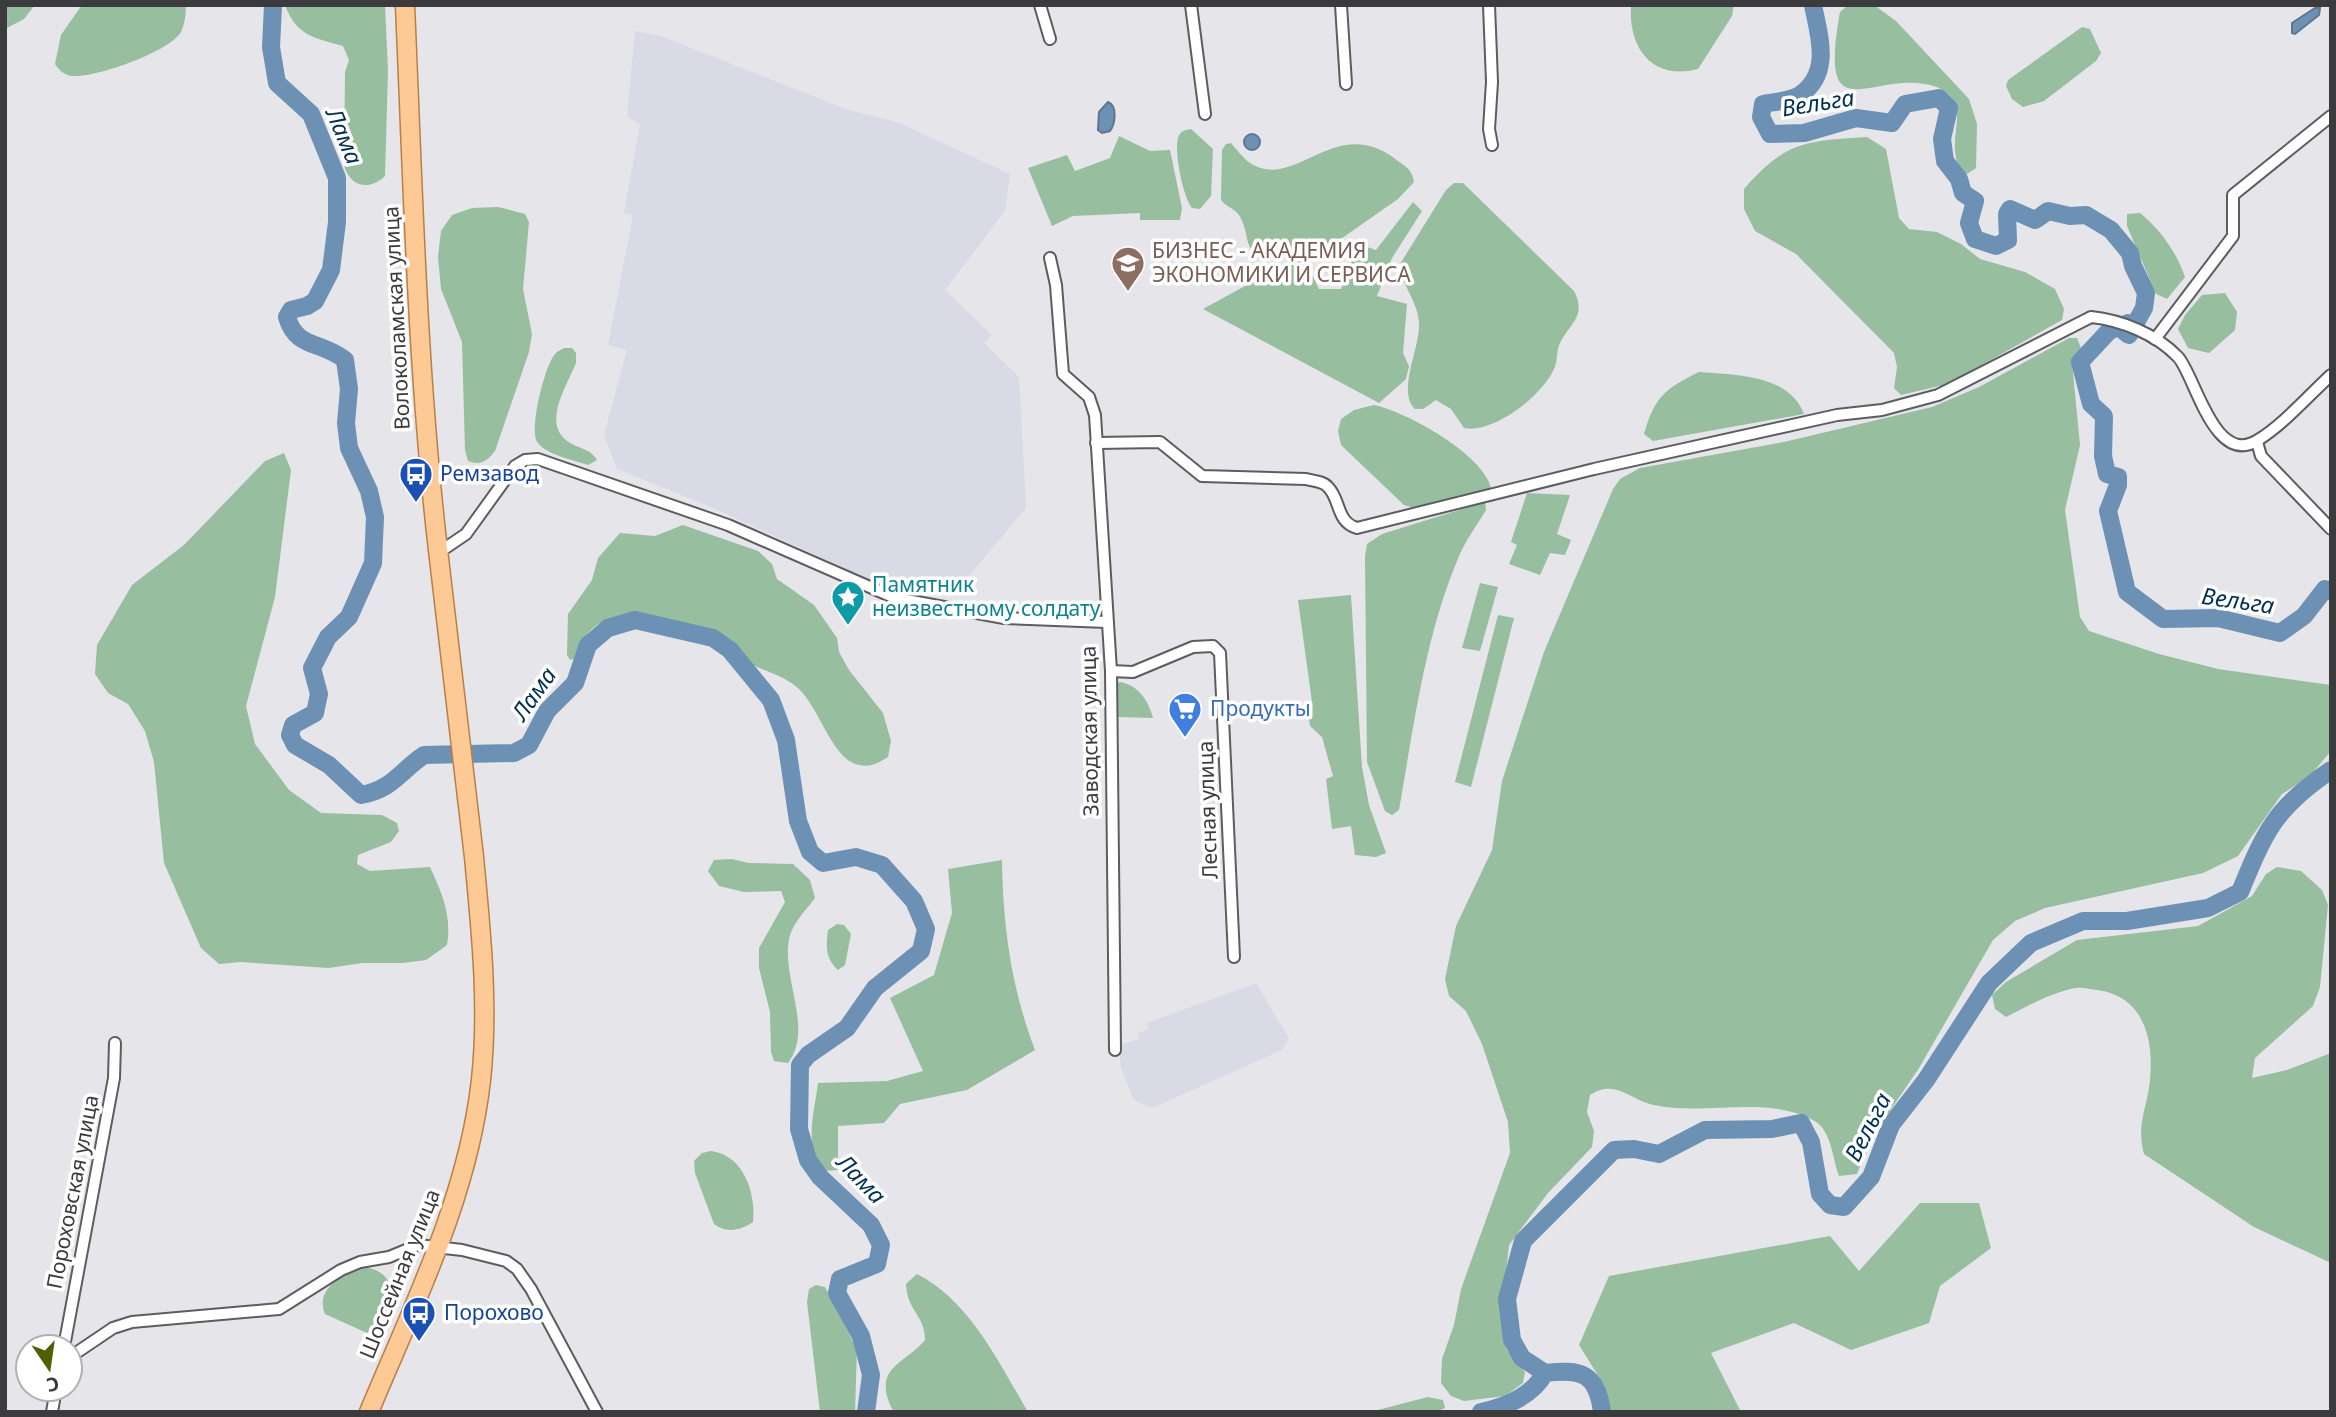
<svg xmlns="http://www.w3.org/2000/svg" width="2336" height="1417" font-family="'Noto Sans',sans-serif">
  <rect width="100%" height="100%" fill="#e5e5ea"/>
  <g fill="#dadae6">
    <path d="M635,31l26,5 187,74 49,12 113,52 -5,37 -60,79 47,45 -8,8 35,34 7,131 -73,87 -85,-16 -157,-72 -94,-38 -13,-34 23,-85 -19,-5 25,-130 -9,-2 16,-89 -13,-7z"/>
    <path d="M1256,983l33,55 -7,12 -130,58 -18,-8 -13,-32 -2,-23 20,-6 -2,-6 12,-4 -2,-6z"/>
  </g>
  <g fill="#97be9f">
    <path d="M5,5h30l-11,14 -19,10z"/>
    <path d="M82,5h104c0,9 -1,18 -5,27 -12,20 -86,46 -109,44 -8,-1 -13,-6 -17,-12l6,-29z"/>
    <path d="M285,5h100l3,66 -3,105c-16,16 -36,10 -41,-11l1,-93 4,-12 -6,-14c-28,-8 -47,-10 -58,-41z"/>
    <path d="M1631,5h103l-2,11 -34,53c-46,12 -70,-21 -67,-64z"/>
    <path d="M1848,5h26l22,16 73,78 8,25 -1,44 -9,6 -8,-4c-2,-9 -5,-18 -4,-27 0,-11 4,-27 1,-37 -3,-9 -12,-16 -19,-19 -62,-22 -120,53 -97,-75z"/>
    <path d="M2082,27l8,2 11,24 -5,8 -52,40 -21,6 -11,-8 -6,-13 2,-6z"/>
    <path d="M1191,129l22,20 -2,47 -11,13 -8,-1c-9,-11 -18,-57 -14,-70 2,-7 7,-8 13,-9z"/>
    <path d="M1119,136l31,15 20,-1 12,58 -2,12h-40v-7l-67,3 -21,10 -24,-58 39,-13 8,16 35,-13z"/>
    <path d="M1867,137l19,12 13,69 10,11 28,3 24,12 19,15 45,13 30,17 9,20 -2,11 -114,64 -47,11 -7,-7 3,-21 -3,-14 -98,-99 -41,-23 -11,-22v-20c42,-48 61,-48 123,-52z"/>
    <path d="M1231,143c6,7 12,15 19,20 45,29 84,-49 144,-5 10,8 18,10 20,24l-16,17 -63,44 -26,2 -41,17c-28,-14 -16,-25 -29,-47 -5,-7 -13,-8 -18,-15l1,-50 4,-6z"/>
    <path d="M1454,183h9l111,108c13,25 -4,32 -14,52 -4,8 -2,18 -6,26 -12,27 -61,65 -90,59l-13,-19 -15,-9 -13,9h-8c-18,-17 4,-59 4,-83 1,-23 -19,-42 -19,-62l46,-74z"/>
    <path d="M1413,202l9,9 -30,47 -15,38 30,8 -4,49 6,13 -3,13 -27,24 -176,-94 99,-54 17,34h22l17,-45 18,6z"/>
    <path d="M498,207l27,7 4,8 -6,67 9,45 -3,18 -34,99c-8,10 -14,15 -27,10l-3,-11 -3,-108 -21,-53 -3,-32 3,-26 11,-16 20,-7z"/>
    <path d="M2140,213c20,16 37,40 45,64l-18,22 -11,-5 -29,-68v-12z"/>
    <path d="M2225,293l12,19 -2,18 -26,23 -21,-5 -10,-19 7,-14 17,-20z"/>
    <path d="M2069,338h8l4,10 -9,14 8,83 -15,65 15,107 9,14 70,23 59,15 113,16v66l-21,25 -28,18 -44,62 -35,17 -158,35 -30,13 -22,19 -74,128 -48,71 -14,35 -18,2c-7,-18 -7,-46 -26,-56 -47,-25 -108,-4 -159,-15 -24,-5 -39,-27 -64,-10l-3,17 7,19 -2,16 -44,46 -39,52 -8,73 5,31 19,23 -2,11 -18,13 -41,5 -13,-5 -10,-13 1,-24 12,-34 7,-36 49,-136 -2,-31 -26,-78 -16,-33 -17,-15 -4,-17 11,-53 36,-76 10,-69 42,-129 69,-163 7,-10 20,-11 144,-26 148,-35 47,-20z"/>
    <path d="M564,348h8l4,5v10c-11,27 -37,65 -2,82 9,4 18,6 23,15l-9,5c-14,-5 -41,-10 -50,-22 -10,-12 7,-78 17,-89 2,-3 6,-4 9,-6z"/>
    <path d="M1699,372c35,3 90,2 105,42l-151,27 -9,-7c11,-38 21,-45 55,-62z"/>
    <path d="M1374,405c31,6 111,50 117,84l-77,19 -10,-3 -63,-60 -3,-14 3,-12 13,-9z"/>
    <path d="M284,453l7,17 -16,127 -29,109 9,38 34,46 32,23 61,2 15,8 2,8 -8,11 -33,13 -1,9 13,7 60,-4c12,26 22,49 17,78l-21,15 -23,3h-41l-33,5 -89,-6 -21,2 -18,-16 -37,-85 -10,-101 -9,-31 -17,-27 -20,-11 -13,-19 2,-29 35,-60 52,-40 81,-84z"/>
    <path d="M1527,493l43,2 -13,39 14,6 -6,15 -15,-2 -10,22 -31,-11 8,-19 -6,-3z"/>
    <path d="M1485,502l1,8c-9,15 -20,30 -27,46 -34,80 -45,169 -60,254l-7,5 -7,-4 -18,-49 -2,-206 2,-12 15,-10z"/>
    <path d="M683,525l75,26 14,13 5,15 37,26 23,33 2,14 10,18 34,43 8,28 -3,16c-11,7 -21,12 -35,6 -21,-9 -35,-55 -53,-73 -13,-13 -31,-17 -47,-25 -9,-5 -13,-17 -21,-24 -10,-9 -27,-12 -40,-16 -43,-12 -103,-23 -116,33l-6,2 -3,-5 1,-41 24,-34 6,-22 22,-25 35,3z"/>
    <path d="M1480,583l18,4 -18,64 -18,-3z"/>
    <path d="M1351,595l11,172 7,38 17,48 -10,4 -21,-2 -4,-29 -19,3 -6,-50 7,-3 -11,-39 -12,-11 -3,-22 5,-2 -14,-102z"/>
    <path d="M1498,615l16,3 -43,169 -16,-5z"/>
    <path d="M1120,682c18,3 28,18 33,36l-37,-1 -2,-33z"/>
    <path d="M732,859l17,4 44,1 17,16 5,18c-8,11 -21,24 -25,37 -11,40 25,93 -2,128l-14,-2 -3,-9 -1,-40 -11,-44v-20l26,-46 -4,-11 -37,1 -25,-6 -11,-15 6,-11z"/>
    <path d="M1002,860c1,67 9,127 33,190l-68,40 -67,14 -16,19 -46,3v44l-13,1c-23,-21 -10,-61 -7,-88l69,-2 36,-10 -33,-73 44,-23 18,-62 -4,-44z"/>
    <path d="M2277,867l24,4 21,19 6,15 -8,82 -7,19 -58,52 -3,20 35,-8 44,-17v210l-77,-36 -110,-73c-8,-31 3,-44 6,-74 4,-41 -6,-83 -52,-90 -7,0 -15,-3 -22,-2 -24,4 -48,18 -70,29l-11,-8 -3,-14 14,-13 71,-42 121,-14 54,-30 14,-22z"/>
    <path d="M837,924l7,1 7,9 -6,31 -7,5c-13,-12 -12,-23 -10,-40z"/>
    <path d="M711,1151c33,4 45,43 42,71 -12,8 -26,12 -39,2l-19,-51 -1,-12 8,-8z"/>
    <path d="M1920,1203h59l12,45 -51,38 -11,37 -78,27 -57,-27 -83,30 30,59h-133l-4,-27 -25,-40 30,-69 221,-40 29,35z"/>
    <path d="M364,1267c42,6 29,49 3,66l-42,-19c-11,-27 20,-39 39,-47z"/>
    <path d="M917,1274c53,27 82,89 111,138h-132l-4,-3c-20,-42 12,-44 33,-69 0,-25 -18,-29 -19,-56z"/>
    <path d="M816,1285l9,2 32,62 -2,63h-35l-13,-110 2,-13z"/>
    <path d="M1428,1397l15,3 2,8 -10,4h-65z"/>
  </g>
  <g fill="#6c91b5" stroke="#5d7791" stroke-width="2">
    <path d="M2315,8h5l-1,7 -24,19 -3,-1v-10z"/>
    <path d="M1108,102c10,4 7,22 2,29l-8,2 -4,-3 1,-18z"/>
    <circle cx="1252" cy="142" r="8"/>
  </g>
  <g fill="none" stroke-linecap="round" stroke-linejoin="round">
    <g stroke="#6c91b5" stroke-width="18">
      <path d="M273,5l-2,42 6,36 34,31 26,64v44l-6,48 -16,31 -8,5 -16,4 -4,7c9,32 35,24 58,43l4,29 -3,34 3,25 20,43 6,26 -2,46 -24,54 -21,20 -16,31 7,26 -4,19 -22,12 -3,10 5,10 34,20 32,30c32,-6 38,-23 63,-40l90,-2 15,-8 18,-34 28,-28 13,-38 20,-17 27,-8 78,18 17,12 41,50 15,40 12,81 12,31 13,11 33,-6 26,8 32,36 12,28 -5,22 -46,37 -28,40 -39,27 -8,10 -1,64 9,31 12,17 51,48 10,20 -4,19 -37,15 -3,14 24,43 10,39 -5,37"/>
      <path d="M1813,5c6,31 19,68 -13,90 -9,6 -26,7 -37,9l-2,13 9,17 34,-1 52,-15 36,5 13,-19 34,-6 10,10 -7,31 3,22 14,18 4,14 12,8 -6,22 6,16 21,7 12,-6 -1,-26 3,-5 25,11 13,-9 22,5 16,-1 25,15 19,23 3,13 13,27 -2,15 -15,27 -4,-3 3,-9 -19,8 -29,31 11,42 13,12 -1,40 4,18 11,3v8l-10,26 19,81 36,27 55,-1 62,15 24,-17 21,-27 6,2"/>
      <path d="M1545,1373l-23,-15 -10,-18 -5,-41 16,-58 91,-91 20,-1 25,5 46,-24 67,-1 29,-6 10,19 9,52 10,11 14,2 27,-30 20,-52 35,-45 63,-97 42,-40 52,-22h44l81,-13 32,-16c25,-61 35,-84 91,-122"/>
      <path d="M1481,1412c24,-5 51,-16 64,-39 35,-4 52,-1 57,39"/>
    </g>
    <defs>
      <g id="minor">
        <path d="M1040,5l10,34"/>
        <path d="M1191,5l14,109"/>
        <path d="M1341,5l5,79"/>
        <path d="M1489,5l3,77 -3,47 3,16"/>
        <path d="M1050,258l6,27 7,89 26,23 6,18 16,256 4,379"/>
        <path d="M2155,339l78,-103v-41l98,-79"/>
        <path d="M2257,442l4,14 70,73"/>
        <path d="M1096,443l64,-1 42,34 104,3c7,2 17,2 22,8 13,13 8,35 29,41l237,-59 243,-54 45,-5 56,-15 153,-78c30,3 65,17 87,40 17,18 36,111 80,83 26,-16 50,-44 73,-65"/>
        <path d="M438,553l28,-19 49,-68 10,-6 13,-1 190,66 167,73 109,20 103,4"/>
        <path d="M1111,671l22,1 60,-25 20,-1 7,7 14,304"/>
        <path d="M64,1347l50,-269 1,-35"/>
        <path d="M70,1357l43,-29 19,-6 147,-13 62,-39 19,-8 29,-5 29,-12 44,5 44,11 11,8 14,20 66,123"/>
        <path d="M52,1412l4,-23"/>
      </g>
      <path id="primary" d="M369,1412c45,-108 99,-215 112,-332 8,-74 0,-149 -7,-223 -11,-102 -24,-204 -36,-307 -21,-181 -25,-363 -33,-545"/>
    </defs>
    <use href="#minor" stroke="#5d5d61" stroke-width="14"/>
    <use href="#primary" stroke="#b88047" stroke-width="21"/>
    <use href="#minor" stroke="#fff" stroke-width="10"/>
    <use href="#primary" stroke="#fdc994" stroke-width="18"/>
  </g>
  <defs>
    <symbol id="university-pin" viewBox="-11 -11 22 30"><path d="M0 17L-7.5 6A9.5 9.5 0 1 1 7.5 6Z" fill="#8d6e63" stroke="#fff"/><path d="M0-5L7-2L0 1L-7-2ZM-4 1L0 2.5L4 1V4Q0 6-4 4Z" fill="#fff"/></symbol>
    <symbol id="bus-pin" viewBox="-11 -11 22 30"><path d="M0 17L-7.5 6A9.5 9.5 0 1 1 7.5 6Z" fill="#1a4fb4" stroke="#fff"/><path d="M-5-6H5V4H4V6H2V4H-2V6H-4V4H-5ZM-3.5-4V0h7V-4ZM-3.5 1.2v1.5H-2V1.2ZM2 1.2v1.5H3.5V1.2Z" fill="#fff"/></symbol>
    <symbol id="sight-pin" viewBox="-11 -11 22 30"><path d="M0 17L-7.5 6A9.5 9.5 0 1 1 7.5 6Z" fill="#0f9aa8" stroke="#fff"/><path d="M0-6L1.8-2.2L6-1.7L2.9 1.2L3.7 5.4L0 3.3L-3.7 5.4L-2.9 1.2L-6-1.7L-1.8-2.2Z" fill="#fff"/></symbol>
    <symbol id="supermarket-pin" viewBox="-11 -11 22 30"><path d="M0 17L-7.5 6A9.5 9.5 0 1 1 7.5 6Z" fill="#3f7fe0" stroke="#fff"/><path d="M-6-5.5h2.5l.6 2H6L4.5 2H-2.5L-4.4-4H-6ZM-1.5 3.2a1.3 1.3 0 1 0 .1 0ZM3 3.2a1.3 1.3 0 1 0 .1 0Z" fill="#fff"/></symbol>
  </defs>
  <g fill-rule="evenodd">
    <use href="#university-pin" x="1109" y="244" width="38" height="52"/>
    <use href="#bus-pin" x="397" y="455" width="38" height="52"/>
    <use href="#sight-pin" x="829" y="578" width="38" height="52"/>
    <use href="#supermarket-pin" x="1166" y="690" width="38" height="52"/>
    <use href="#bus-pin" x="400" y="1294" width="38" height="52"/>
  </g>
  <g text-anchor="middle" stroke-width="7" stroke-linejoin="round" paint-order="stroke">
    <g font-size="21" fill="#785e54" stroke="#fff" text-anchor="start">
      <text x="1152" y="258">БИЗНЕС - АКАДЕМИЯ<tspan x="1152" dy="24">ЭКОНОМИКИ И СЕРВИСА</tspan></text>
    </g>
    <g font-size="21" fill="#3b3b3d" stroke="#fff">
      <text transform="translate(397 318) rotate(-93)" y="7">Волоколамская улица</text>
      <text transform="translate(1090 731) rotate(-91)" y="7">Заводская улица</text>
      <text transform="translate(1208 810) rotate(-92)" y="7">Лесная улица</text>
      <text transform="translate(73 1192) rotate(-79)" y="7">Пороховская улица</text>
      <text transform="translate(400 1274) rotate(-68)" y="7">Шоссейная улица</text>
    </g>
    <g font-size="21" fill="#164399" stroke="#fff" text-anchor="start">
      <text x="440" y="481">Ремзавод</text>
      <text x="444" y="1320">Порохово</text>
    </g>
    <g font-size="21" fill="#0d838f" stroke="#fff" text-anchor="start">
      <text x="872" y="592">Памятник<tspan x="872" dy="24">неизвестному солдату</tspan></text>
    </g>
    <g font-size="21" fill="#366cbe" stroke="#fff" text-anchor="start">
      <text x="1210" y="716">Продукты</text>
    </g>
    <g font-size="23" font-style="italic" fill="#002f51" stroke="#fff">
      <text transform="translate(1818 103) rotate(-9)" y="8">Вельга</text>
      <text transform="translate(344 136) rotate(67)" y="8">Лама</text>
      <text transform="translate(2238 601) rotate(8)" y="8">Вельга</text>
      <text transform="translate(534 694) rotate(-55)" y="8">Лама</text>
      <text transform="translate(1868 1127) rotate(-63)" y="8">Вельга</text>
      <text transform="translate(861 1179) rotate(46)" y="8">Лама</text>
    </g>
  </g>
  <rect width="2336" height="1417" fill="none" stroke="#3b3b3d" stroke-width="14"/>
  <g transform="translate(49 1368) rotate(167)"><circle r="33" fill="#ffffff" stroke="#b1b1b1" stroke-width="2"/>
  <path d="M0-5L12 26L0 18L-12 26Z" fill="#515f00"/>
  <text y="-10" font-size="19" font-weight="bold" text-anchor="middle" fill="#3b3b3d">С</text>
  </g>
</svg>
